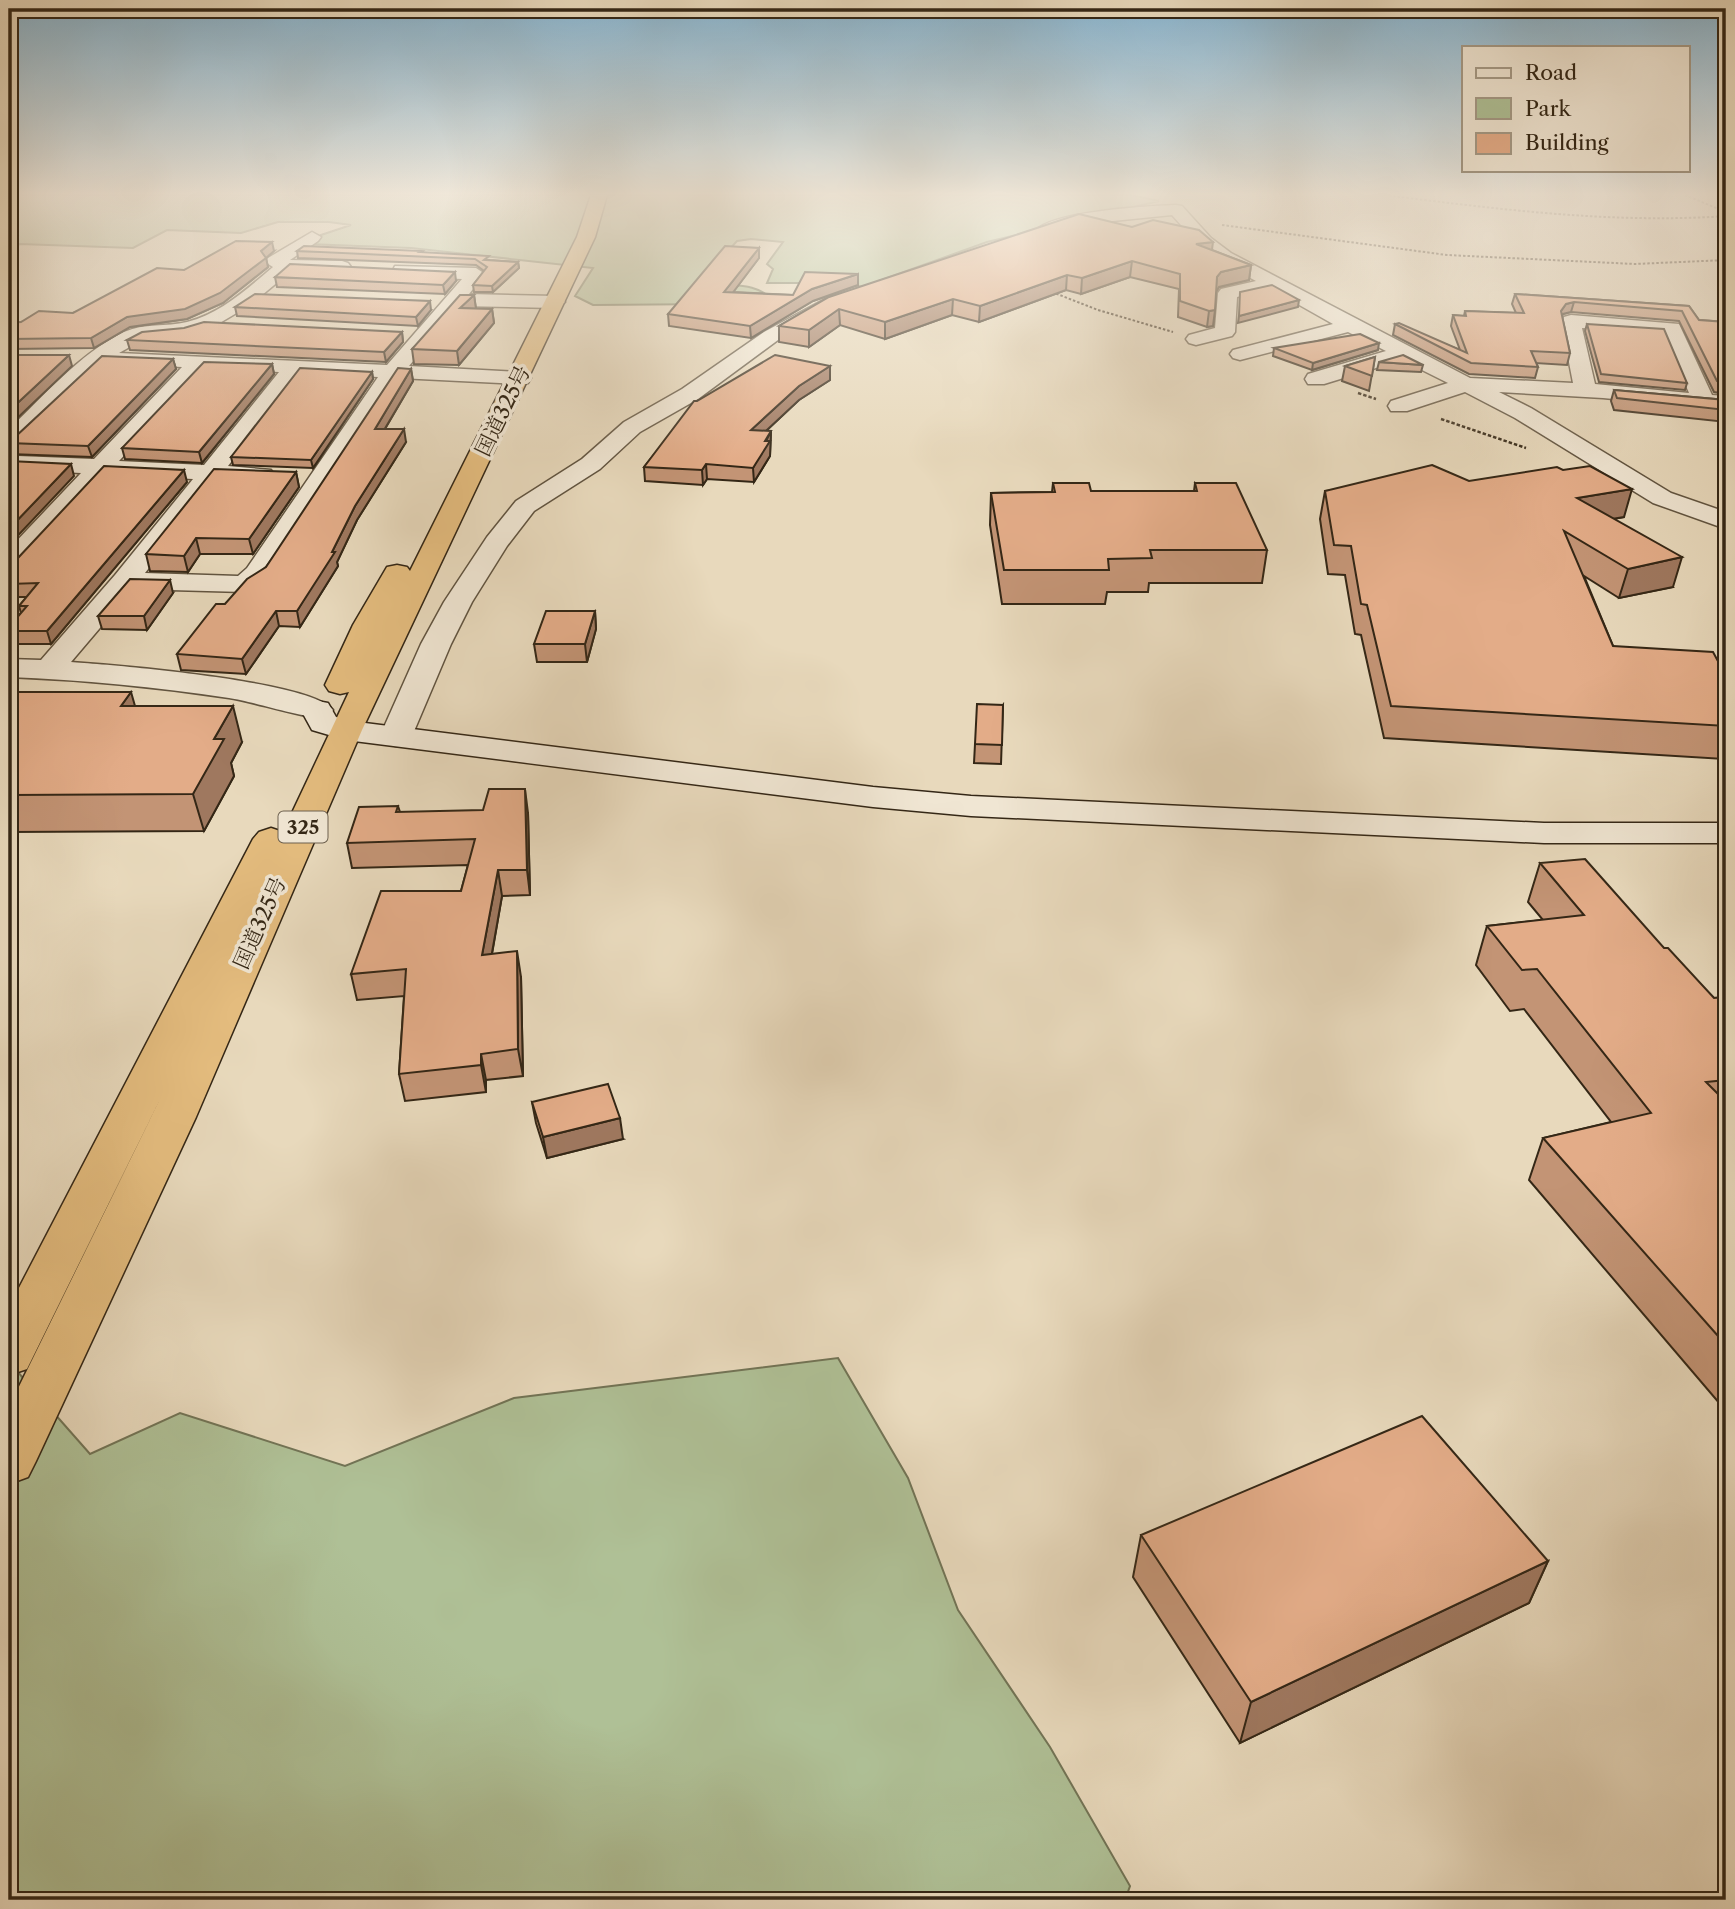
<svg xmlns="http://www.w3.org/2000/svg" width="1735" height="1909" font-family="'Libre Caslon Text','Noto Serif JP',serif">
  <rect width="100%" height="100%" fill="#e8d9bc"/>
  <filter id="stains"><feTurbulence type="fractalNoise" baseFrequency=".00286" numOctaves="4"/><feColorMatrix values="0 0 0 0 .2 0 0 0 0 .09 0 0 0 0 .02 0 0 0 .5 -.17"/></filter>
  <radialGradient id="worn" r=".72"><stop offset=".6" stop-color="#630" stop-opacity="0"/><stop offset="1" stop-color="#630" stop-opacity=".3"/></radialGradient>
  <g fill="#afc096" stroke="#727456" stroke-width="2">
    <path d="M9,195h1122l28,6 -172,41 -125,45 -17,-4h-78l6,-14 -6,-5 16,-22 -32,-3 -14,2 -35,39c22,9 51,-1 69,19l-57,5 -121,1 -18,-9 18,-28 -182,-20 -104,-4 14,-9 30,-10 -22,-3h-51l-37,11 -74,-3 -34,18 -113,-4 -11,5z"/>
    <path d="M838,1358l70,120 50,132 92,137 80,139 -5,14h-1116v-538l81,92 90,-41 165,53 169,-68z"/>
  </g>
  <g fill="none" stroke-linecap="round" stroke-linejoin="round">
    <defs>
      <g id="street">
        <path d="M1176,205l6,1 29,32 20,15 239,125 103,5 -12,-62 3,-4 7,-2 108,9 33,71 14,1v14l-123,-12 -104,-6 32,16 140,85 55,19v17l-73,-26 -138,-85 -50,-26 -58,19h-16l-3,-5 3,-5 57,-18 -46,-23 -78,24h-16l-3,-5 3,-5 78,-23 -38,-19 -108,28 -7,-2 -3,-4 3,-4 100,-26 -62,-35 -34,8 -2,35 -3,4 -36,9 -7,-2 -3,-4 3,-4 26,-7 3,-35 3,-4 35,-8c-38,-20 -56,-34 -84,-66l-79,8 -49,13 -9,-5c18,-20 113,-25 141,-26zM1582,328l82,5 25,60 -94,-9z"/>
        <path d="M312,232l9,5 -3,4 -28,19 52,1 6,2 3,4 -3,4h-57l-41,34 -37,22 -27,8 -42,4 -25,14 268,12 75,-86 -60,-3 -7,-2 -2,-4 2,-4 81,2 9,6 -16,20 86,2 10,6 -10,6 -96,-2 -50,60 111,6 8,1 3,5 -3,5 -8,1 -121,-6 -132,202 -13,10 -10,2 -111,-3 -62,73c43,3 241,19 262,48l-5,7c-19,4 -75,-16 -99,-19 -73,-11 -147,-18 -220,-21v-18l32,1 74,-85 78,-96 -86,-4 -88,95 -10,2v-23l72,-76 -63,-3 -9,-2v-9l9,-3 76,3 88,-92 -59,-3 -7,-2 -3,-5 -39,33 -57,57 -8,2v-20c35,-33 70,-75 115,-97 20,-9 42,-5 63,-10 33,-8 61,-34 86,-55l-8,-5 3,-4zM205,368l74,4 -75,93 -85,-4zM300,373l78,4 -131,191 -9,8 -93,-3 72,-93 45,2 9,-2 3,-5 -3,-5 -43,-4z"/>
        <path d="M825,299l10,6 -3,4 -54,31 -80,59 -58,33 -40,37 -66,42 -27,35 -35,56 -21,42 -39,92 -5,7 -11,3 -11,-3 -5,-7 41,-92 23,-42 43,-65 29,-36 66,-42 42,-37 58,-33 82,-57z"/>
      </g>
      <path id="secondary" d="M317,701l11,2 8,14 13,4 524,66 98,9 573,27h182v20h-182l-573,-27 -98,-9 -527,-67 -34,-10 -11,-20 5,-7z"/>
      <path id="highway" d="M591,195h16l-12,42 -233,493 -166,387 -160,344 -8,16 -19,7v-77l155,-316 -137,278 -18,6v-68l244,-468 6,-7 12,-4 12,4 66,-140 -9,2 -11,-3 -4,-6 28,-60 34,-58 10,-2 10,2 3,4 167,-334z"/>
    </defs>
    <use href="#street" stroke="#615440" stroke-width="3"/>
    <use href="#secondary" stroke="#342716" stroke-width="3"/>
    <use href="#highway" stroke="#342716" stroke-width="3"/>
    <g stroke="#342716" stroke-width="2" stroke-dasharray="2.5 2" stroke-linecap="butt">
      <path d="M1384,195c114,14 227,29 342,21"/>
      <path d="M1685,195l41,17"/>
      <path d="M1222,225l225,30 188,9 91,-4"/>
      <path d="M1052,292l46,18 75,22"/>
    </g>
    <g stroke="#342716" stroke-width="2.5" stroke-dasharray="3.5 2" stroke-linecap="butt">
      <path d="M1358,393l18,6"/>
      <path d="M1441,419l85,29"/>
    </g>
    <use href="#street" fill="#f0e6d3" fill-rule="evenodd"/>
    <use href="#secondary" fill="#f0e6d3" fill-rule="evenodd"/>
    <use href="#highway" fill="#e4bc7e" fill-rule="evenodd"/>
  </g>
  <g fill="#c39475" stroke="#342716" stroke-width="2">
    <path d="M759,248v10l-26,34 60,3 65,-21v11l-45,16 -62,37 -82,-12 -1,-12z"/>
    <path d="M1212,250l39,15 -2,15 -30,7 -3,5 -3,34 -6,1 -29,-10 1,-28 -49,-12 -49,17 -15,-4 -87,32 -27,-7 -67,24 -45,-14 -31,22 -30,-5v-16l50,-29z"/>
    <path d="M274,251l-8,7 2,9 -45,36 -36,16 -57,8 -36,21 -85,1v-26l12,-1 52,-9 111,-43z"/>
    <path d="M297,251l125,2 68,7 28,2 1,6 -26,24h-19l-1,-7 11,-14 -8,-6 -178,-7z"/>
    <path d="M275,277l181,4 -11,13 -168,-7z"/>
    <path d="M1515,294l174,12 10,14 27,2v72l-12,-2 -35,-71 -108,-9 -8,2 -1,2 8,37 -3,12 -31,-2 2,4 -3,11 -66,-4 -76,-39 2,-11 65,26 -9,-24 2,-11 11,1 1,-5 51,2 -4,-9z"/>
    <path d="M474,295l2,14h16l2,14 -35,42 -45,-1 -2,-15z"/>
    <path d="M235,307l196,3 -13,16 -181,-10z"/>
    <path d="M1587,324l100,59 -2,7 -86,-8 -14,-51z"/>
    <path d="M402,332l1,10 -17,20 -256,-12 -3,-10z"/>
    <path d="M1274,348l104,2 -66,20 -39,-14z"/>
    <path d="M1375,357l-6,34 -27,-10 3,-15z"/>
    <path d="M173,359l3,10 -84,88 -83,-3v-15l6,-2z"/>
    <path d="M1379,362l44,3 -2,7 -44,-2z"/>
    <path d="M272,364l2,10 -72,89 -77,-4 -3,-11z"/>
    <path d="M830,366v14l-31,20 -33,31h5l-1,25 -16,26 -47,-3 -4,6 -58,-4 -1,-14 53,-66z"/>
    <path d="M411,369l2,12 -28,48 21,13 -49,78 -20,42 1,4 -38,61 -21,-1 -33,48 -65,-4 -4,-16 48,-50 41,-37z"/>
    <path d="M372,372l1,7 -60,89 -80,-3 -2,-8z"/>
    <path d="M1614,390l112,10v22l-112,-12 -3,-9z"/>
    <path d="M296,472l3,15 -46,67h-53l-12,18 -38,-1 -4,-17z"/>
    <path d="M1469,481l155,36 -11,2 60,68 -54,11 -35,-22 29,70 113,30v77l-2,6 -340,-21 -23,-103 -6,-1 -10,-59 -17,-1 -8,-55 5,-28z"/>
    <path d="M187,482l-136,162h-41l-1,-3v-14l12,-14 -2,-7 8,-9h-18v-36l8,-2z"/>
    <path d="M1053,483l38,8h103l1,-8 72,67 -5,33h-113l-1,9h-41l-2,12h-103l-12,-79 1,-32 61,-1z"/>
    <path d="M173,593l-26,37 -45,-1 -4,-13z"/>
    <path d="M595,611l1,18 -9,33h-50l-3,-18z"/>
    <path d="M9,692l126,14 107,36 -11,21 3,13 -30,55 -195,1z"/>
    <path d="M1003,705l-2,59 -27,-1 1,-19z"/>
    <path d="M398,806l2,6 128,1 2,82 -28,1 -10,58 29,23 2,99 -37,4v12l-81,9 -6,-27 5,-78 -47,4 -6,-26 110,-83 7,-26 -116,3 -5,-25z"/>
    <path d="M1540,863l124,85 50,50 12,-1v414l-197,-231 14,-42 68,-16 -87,-113 -14,2 -34,-46 11,-39 56,-6 -15,-18z"/>
    <path d="M532,1102l91,37 -76,19 -11,-35z"/>
    <path d="M1141,1535l407,26 -19,42 -289,140 -107,-166z"/>
  </g>
  <g fill="#9f785f" stroke="#342716" stroke-width="2">
    <path d="M272,242l2,9 -8,7 2,9 -45,36 -36,16 -57,8 -36,21 -3,-10 36,-21 134,-66z"/>
    <path d="M1213,242l-2,15 -15,-13z"/>
    <path d="M759,248v10l-34,45 -1,-11z"/>
    <path d="M1132,261l-2,16 -49,17 1,-16z"/>
    <path d="M518,262l1,6 -26,24 -1,-6z"/>
    <path d="M1251,265l-2,15 -30,7 -4,6 2,-16 4,-5z"/>
    <path d="M455,272l1,9 -11,13 -2,-9z"/>
    <path d="M858,274v11l-45,16 -62,37 -1,-12 62,-37z"/>
    <path d="M1067,275l-1,15 -87,32 1,-16z"/>
    <path d="M474,295l2,14 -16,-1z"/>
    <path d="M953,299l-1,16 -67,24v-17z"/>
    <path d="M1299,300l-1,7 -60,16 1,-7z"/>
    <path d="M430,301l1,9 -13,16 -2,-9z"/>
    <path d="M1574,302l-3,10 -8,2 -5,7 3,-10 5,-7z"/>
    <path d="M492,309l2,14 -35,42 -2,-14z"/>
    <path d="M839,309l1,16 -31,22v-17z"/>
    <path d="M1215,310l-2,16 -6,1 2,-16z"/>
    <path d="M402,332l1,10 -17,20 -2,-10z"/>
    <path d="M1379,343l-1,7 -66,20 1,-7z"/>
    <path d="M69,355l3,11 -63,60v-15z"/>
    <path d="M173,359l3,10 -84,88 -4,-11z"/>
    <path d="M272,364l2,10 -72,89 -3,-11z"/>
    <path d="M830,366v14l-31,20 -47,44 -1,-14 48,-44z"/>
    <path d="M411,369l2,12 -36,61 -2,-13z"/>
    <path d="M372,372l1,7 -60,89 -2,-8z"/>
    <path d="M404,429l2,13 -49,78 -20,42 1,4 -38,61 -3,-16 35,-59 23,-46z"/>
    <path d="M771,431l-1,25 -16,26 -1,-14z"/>
    <path d="M71,464l3,12 -65,69v-16z"/>
    <path d="M706,464l1,15 -4,6 -1,-15z"/>
    <path d="M184,470l3,12 -136,162 -4,-13z"/>
    <path d="M296,472l3,15 -46,67 -4,-15z"/>
    <path d="M1632,489l-8,28 -55,9 8,-28z"/>
    <path d="M196,538l4,16 -12,18 -4,-16z"/>
    <path d="M1682,557l-9,30 -54,11 9,-29z"/>
    <path d="M170,580l3,13 -26,37 -3,-14z"/>
    <path d="M276,611l3,15 -33,48 -4,-15z"/>
    <path d="M595,611l1,18 -9,33 -2,-18z"/>
    <path d="M131,692l10,35 -20,-21z"/>
    <path d="M233,706l9,36 -11,21 3,13 -30,55 -11,-37 21,-55z"/>
    <path d="M525,789l3,24 2,82 -3,-25z"/>
    <path d="M498,870l4,26 -15,85 -5,-26z"/>
    <path d="M517,951l4,26 2,99 -5,-27z"/>
    <path d="M481,1054l5,26v12l-5,-27z"/>
    <path d="M620,1118l3,21 -76,19 -4,-21z"/>
    <path d="M1548,1561l-19,42 -289,140 11,-41z"/>
  </g>
  <g fill="#e3ac88" stroke="#342716" stroke-width="2">
    <path d="M1079,214l53,13 21,-7 46,10 14,12 -17,2 55,21 -30,7 -4,5 -2,33 -6,1 -29,-10v-27l-48,-13 -50,17 -15,-3 -87,31 -27,-7 -68,23 -46,-13 -30,21 -30,-4 50,-29z"/>
    <path d="M236,241l36,1 -11,9 5,7 -46,35 -35,16 -58,8 -36,21 -82,1v-16l12,-1 18,-11 34,2 84,-45 27,2z"/>
    <path d="M304,246l118,5 -2,1 69,4 -5,4 34,2 -26,24 -19,-1 14,-18 -12,-8 -178,-8z"/>
    <path d="M725,246l34,2 -35,44 69,3 12,-23 53,2 -46,15 -62,37 -82,-12z"/>
    <path d="M290,264l165,8 -12,13 -168,-8z"/>
    <path d="M1272,285l27,15 -60,16 1,-24z"/>
    <path d="M255,294l175,7 -14,16 -181,-10z"/>
    <path d="M1515,294l174,12 10,14 27,2v60l-9,-1 -35,-70 -108,-9 -8,2 -5,7 9,42 -39,-2 7,16 -67,-4 -76,-39 4,-1 68,30 -14,-38 13,1 -1,-5 59,2z"/>
    <path d="M460,295h14l-14,13 32,1 -35,42 -45,-2z"/>
    <path d="M204,322l198,10 -18,20 -257,-12 15,-8 42,-4z"/>
    <path d="M1587,324l77,5 23,54 -86,-9z"/>
    <path d="M1360,334l19,9 -66,20 -39,-15z"/>
    <path d="M9,355h60l-60,56z"/>
    <path d="M775,355l55,11 -31,20 -48,44 20,1 -6,10h5l-17,27 -47,-4 -4,6 -58,-3 50,-66h3z"/>
    <path d="M1403,355l20,10 -44,-3z"/>
    <path d="M102,356l71,3 -85,87 -79,-3v-4l6,-2z"/>
    <path d="M1375,357l-3,19 -27,-10z"/>
    <path d="M204,362l68,2 -73,88 -77,-4z"/>
    <path d="M300,368l72,4 -61,88 -80,-3z"/>
    <path d="M398,368l13,1 -36,60h29l-49,77 -23,46h3l-38,59h-21l-34,48 -65,-5 39,-50h9l22,-25 19,-12z"/>
    <path d="M1614,390l112,10v10l-109,-12z"/>
    <path d="M9,461l62,3 -62,65z"/>
    <path d="M1432,465l37,16 88,-14 6,3 27,-4 42,23 -55,9 105,59 -54,12 -64,-38 49,115 100,6 13,24v50l-335,-20 -24,-101 -6,-1 -10,-58 -17,-1 -9,-54z"/>
    <path d="M104,466l80,4 -137,161h-38v-4l18,-21h-8l19,-23 -29,1v-23l8,-2z"/>
    <path d="M214,469l82,3 -47,67 -53,-1 -12,18 -38,-2z"/>
    <path d="M1053,483h36l2,8h106l-2,-8h41l31,67h-117l2,8 -44,1 1,11h-105l-13,-77 64,-1z"/>
    <path d="M130,579l40,1 -26,36h-46z"/>
    <path d="M546,611h49l-10,33h-51z"/>
    <path d="M9,692h122l-10,14h112l-19,33h10l-31,55 -184,1z"/>
    <path d="M977,704l26,1 -1,40 -27,-1z"/>
    <path d="M489,789h36l2,81h-29l-16,85 35,-4 1,98 -37,5v11l-82,9 7,-105 -55,5 30,-83h80l14,-52 -128,4 12,-36 39,-1 -2,6 87,-2z"/>
    <path d="M1585,859l79,89h4l46,50 12,-1v83l-20,2 20,20v243l-183,-207 108,-25 -114,-144 -15,1 -35,-44 97,-11 -44,-52z"/>
    <path d="M608,1084l12,34 -77,19 -11,-35z"/>
    <path d="M1422,1416l126,145 -297,141 -110,-167z"/>
  </g>
  <linearGradient id="sky" x2="0" y2="1"><stop stop-color="#87b6d3"/><stop offset="0.42" stop-color="#f5eee1"/><stop offset="1" stop-color="#f5eee1" stop-opacity="0"/></linearGradient>
  <rect width="1735" height="462" fill="url(#sky)"/>
  <g text-anchor="middle" stroke-width="7" stroke-linejoin="round" paint-order="stroke">
    <rect fill="#f0e6d3" stroke="#6c604f" stroke-width="2" x="278.5" y="811.5" width="49" height="31" rx="5"/>
    <g font-size="19" font-weight="bold" fill="#342716">
      <text x="303" y="834">325</text>
    </g>
    <g font-size="21" fill="#342716" stroke="#f0e6d3">
      <text transform="translate(503 411) rotate(-64)" y="7">国道325号</text>
      <text transform="translate(260 923) rotate(-66)" y="7">国道325号</text>
    </g>
  </g>
  <rect width="1735" height="1909" fill="none" stroke="#e8d9bc" stroke-width="35"/>
  <rect x="10" y="10" width="1714" height="1888" fill="none" stroke="#342716" stroke-width="3.5"/>
  <rect x="18" y="18" width="1700" height="1874" fill="none" stroke="#342716" stroke-width="2"/>
  <rect x="1462" y="46" width="228" height="126" fill="#f0e6d3" stroke="#a59a87" stroke-width="2"/>
  <rect x="1476" y="68" width="35" height="10" fill="#f0e6d3" stroke="#a59a87" stroke-width="2"/>
  <text x="1525" y="80" font-size="21" fill="#342716">Road</text>
  <rect x="1476" y="98" width="35" height="21" fill="#afc096" stroke="#a59a87" stroke-width="2"/>
  <text x="1525" y="116" font-size="21" fill="#342716">Park</text>
  <rect x="1476" y="133" width="35" height="21" fill="#e3ac88" stroke="#a59a87" stroke-width="2"/>
  <text x="1525" y="150" font-size="21" fill="#342716">Building</text>
  <rect width="100%" height="100%" filter="url(#stains)"/>
  <rect width="100%" height="100%" fill="url(#worn)"/>
</svg>
